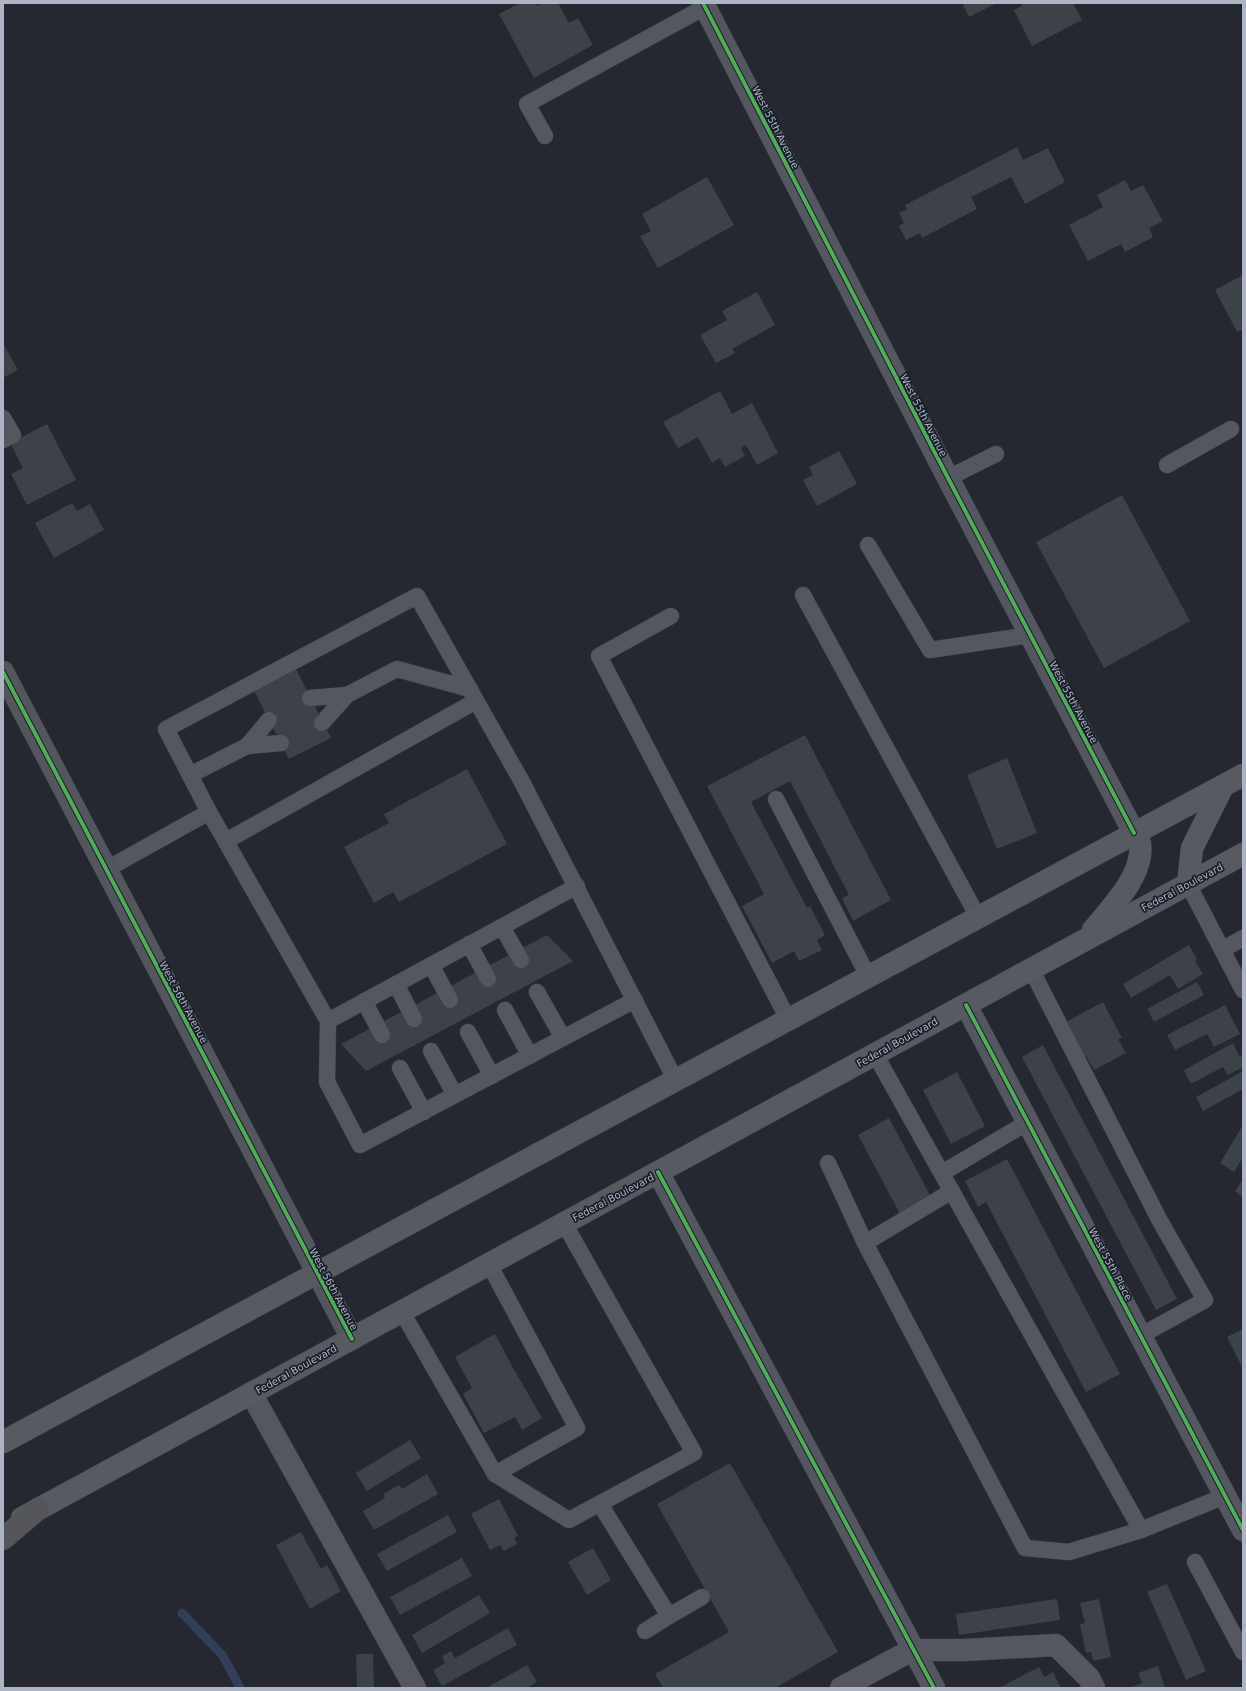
<svg xmlns="http://www.w3.org/2000/svg" width="1246" height="1691" font-family="'DejaVu Sans',sans-serif">
  <rect width="100%" height="100%" fill="#252830"/>
  <g fill="none" stroke-linecap="round" stroke-linejoin="round">
    <path stroke="#333f58" stroke-width="9" d="M182,1613l41,43 17,32"/>
  </g>
  <g fill="#3d4148">
    <path d="M520,3h16l1,3 5,-3h16l11,20 9,-5 15,27 -59,33 -35,-64z"/>
    <path d="M962,3h35l-28,14z"/>
    <path d="M1020,3h53l9,17 -50,26 -18,-36 8,-4z"/>
    <path d="M1017,147l6,13 25,-12 17,34 -40,22 -14,-27 -40,20 6,12 -55,29 -2,-5 -14,7 -7,-14 5,-3 -5,-10 8,-4 -2,-4z"/>
    <path d="M707,177l27,48 -76,43 -18,-32 11,-5 -9,-17z"/>
    <path d="M1125,180l6,11 12,-6 20,36 -14,7 4,9 -28,15 -4,-8 -33,17 -19,-36 34,-18 -6,-12z"/>
    <path d="M1243,275v57l-1,-2 -5,2 -22,-42z"/>
    <path d="M757,292l18,33 -43,24 3,4 -19,10 -16,-28 27,-15 -5,-9z"/>
    <path d="M3,343l15,27 -15,8z"/>
    <path d="M720,391l12,23 20,-11 26,50 -21,12 -11,-20 -5,3 4,8 -20,11 -5,-9 -8,5 -14,-26 -20,11 -15,-26z"/>
    <path d="M47,424l29,56 -49,25 -16,-31 12,-6 -13,-25z"/>
    <path d="M839,451l18,33 -40,22 -14,-26 10,-5 -4,-8z"/>
    <path d="M1122,495l68,126 -86,47 -68,-126z"/>
    <path d="M72,503l5,8 13,-7 14,26 -50,28 -19,-35z"/>
    <path d="M296,669l35,69 -42,21 -35,-68z"/>
    <path d="M805,735l86,165 -38,21 -11,-23 7,-3 -59,-114 -39,21 56,106 3,-2 15,29 -8,5 5,10 -23,11 -5,-10 -22,12 -30,-57 22,-12 -57,-108z"/>
    <path d="M1007,758l30,75 -40,16 -30,-74z"/>
    <path d="M467,769l40,75 -108,58 -6,-10 -19,11 -30,-56 45,-24 -5,-9z"/>
    <path d="M547,935l26,26 -207,110 -25,-27z"/>
    <path d="M1189,945l8,14 -2,2 8,13 -25,15 -8,-14 -39,23 -8,-14z"/>
    <path d="M1197,982l7,13 -50,27 -7,-13z"/>
    <path d="M1103,1002l19,36 -4,1 8,14 -32,17 -8,-14 -3,2 -19,-35z"/>
    <path d="M1225,1005l15,29 -26,13 -7,-13 -32,16 -8,-15z"/>
    <path d="M1233,1043l7,14 3,-2v12l-15,8 -5,-8 -32,17 -7,-14z"/>
    <path d="M1043,1045l134,254 -21,11 -134,-253z"/>
    <path d="M1243,1071v18l-40,22 -7,-14z"/>
    <path d="M957,1072l28,54 -34,18 -28,-54z"/>
    <path d="M889,1118l42,79 -31,17 -42,-79z"/>
    <path d="M1243,1125v32l-9,15 -14,-9z"/>
    <path d="M1007,1159l113,215 -34,18 -100,-190 -8,5 -13,-26z"/>
    <path d="M1243,1179v18l-8,-6z"/>
    <path d="M1243,1329v40l-16,-32z"/>
    <path d="M495,1334l17,32 30,52 -20,12 -7,-13 -31,16 -21,-39 9,-6 -17,-31z"/>
    <path d="M410,1440l11,18 -54,33 -11,-18z"/>
    <path d="M730,1463l108,189 -63,36h-112l-8,-14 74,-42 -72,-128z"/>
    <path d="M427,1474l11,20 -64,36 -11,-19 22,-13 -2,-4 16,-9 3,4z"/>
    <path d="M499,1499l19,37 -4,2 3,6 -13,7 -4,-6 -10,5 -19,-36z"/>
    <path d="M448,1515l9,17 -70,39 -10,-17z"/>
    <path d="M301,1532l20,37 6,-4 14,26 -31,18 -34,-64z"/>
    <path d="M593,1548l18,32 -24,15 -19,-33z"/>
    <path d="M462,1558l10,18 -72,39 -10,-18z"/>
    <path d="M1167,1584l39,87 -20,9 -39,-88z"/>
    <path d="M479,1595l11,18 -68,40 -10,-18z"/>
    <path d="M1057,1599l3,21 -101,15 -3,-21z"/>
    <path d="M1099,1599l12,58 -18,4 -2,-9 -5,1 -6,-29 5,-1 -5,-20z"/>
    <path d="M508,1628l9,17 -75,41 -9,-16 12,-7 -3,-7 9,-5 4,7z"/>
    <path d="M356,1654h17l1,34h-17z"/>
    <path d="M527,1665l10,17 -10,6h-41z"/>
    <path d="M1158,1666l7,22h-36l13,-5 -4,-10z"/>
    <path d="M1039,1667l5,10 9,-5 8,16h-62z"/>
  </g>
  <g fill="none" stroke-linecap="round" stroke-linejoin="round">
    <defs>
      <g id="lane">
        <path d="M545,136l-18,-32 178,-97"/>
        <path d="M3,418l10,17 -10,5"/>
        <path d="M1167,465l64,-36"/>
        <path d="M948,478l48,-24"/>
        <path d="M868,545l62,105 100,-15"/>
        <path d="M803,595l175,322"/>
        <path d="M671,616l-72,40 189,363"/>
        <path d="M347,695l50,-26 73,20"/>
        <path d="M310,698l37,-3 -25,28"/>
        <path d="M247,746l22,-26"/>
        <path d="M190,775l57,-29 34,-3"/>
        <path d="M776,799l92,177"/>
        <path d="M209,812l119,209 -1,61 33,63 275,-145"/>
        <path d="M226,841l250,-140"/>
        <path d="M107,869l102,-57 -43,-83 251,-133 105,186 154,299"/>
        <path d="M1188,884l55,106"/>
        <path d="M502,927l19,33"/>
        <path d="M469,944l19,35"/>
        <path d="M1222,950l21,-12"/>
        <path d="M431,965l19,35"/>
        <path d="M1031,969l129,252 45,79 -65,36"/>
        <path d="M396,984l18,35"/>
        <path d="M537,992l26,46"/>
        <path d="M364,1001l18,34"/>
        <path d="M505,1010l25,46"/>
        <path d="M328,1021l249,-135"/>
        <path d="M468,1032l24,44"/>
        <path d="M431,1051l24,44"/>
        <path d="M875,1054l266,476 84,-34"/>
        <path d="M400,1068l24,44"/>
        <path d="M828,1163l37,80 160,305 44,4 72,-22"/>
        <path d="M942,1173l86,-51"/>
        <path d="M865,1243l87,-52"/>
        <path d="M489,1264l88,164 -82,46"/>
        <path d="M402,1312l93,162 74,46 125,-67 -130,-230"/>
        <path d="M600,1504l69,112 -24,15"/>
        <path d="M1195,1562l48,90"/>
        <path d="M669,1616l33,-19"/>
      </g>
      <g id="street">
        <path d="M703,3l245,475 186,355"/>
        <path d="M966,1005l277,525"/>
        <path d="M658,1172l276,516"/>
        <path d="M251,1393l164,295"/>
        <path d="M841,1688l71,-38h53l91,-5 33,33 5,10"/>
      </g>
      <path id="secondary" d="M3,672l349,667"/>
      <g id="primary">
        <path d="M1188,884l4,-36 31,-62"/>
        <path d="M1093,930c18,-22 51,-55 47,-86 -1,-4 -4,-8 -6,-11"/>
        <path d="M3,1442l1240,-667"/>
        <path d="M22,1518l1221,-664"/>
      </g>
      <path id="highway" d="M3,1539l35,-30"/>
    </defs>
    <use href="#lane" stroke="#41434a" stroke-width="17"/>
    <use href="#street" stroke="#41434a" stroke-width="23"/>
    <use href="#secondary" stroke="#41434a" stroke-width="23"/>
    <use href="#primary" stroke="#42454d" stroke-width="23"/>
    <use href="#highway" stroke="#41444c" stroke-width="23"/>
    <use href="#lane" stroke="#54575f" stroke-width="16"/>
    <use href="#street" stroke="#54575f" stroke-width="22"/>
    <use href="#secondary" stroke="#53565d" stroke-width="22"/>
    <use href="#primary" stroke="#575a61" stroke-width="22"/>
    <use href="#highway" stroke="#545659" stroke-width="22"/>
    <defs>
      <g id="cycleway">
        <path d="M703,3l245,475 186,355"/>
        <path d="M3,672l349,667"/>
        <path d="M966,1005l277,525"/>
        <path d="M658,1172l276,516"/>
      </g>
    </defs>
    <use href="#cycleway" stroke="#191f2a" stroke-width="6"/>
    <use href="#cycleway" stroke="#51ab58" stroke-width="4"/>
  </g>
  <g text-anchor="middle" stroke-width="3.5" stroke-linejoin="round" paint-order="stroke">
    <g font-size="10" fill="#adb4c3" stroke="#191f2a">
      <text transform="translate(776 127) rotate(63)" y="4">West 55th Avenue</text>
      <text transform="translate(924 415) rotate(63)" y="4">West 55th Avenue</text>
      <text transform="translate(1074 702) rotate(62)" y="4">West 55th Avenue</text>
      <text transform="translate(1182 887) rotate(-28)" y="4">Federal Boulevard</text>
      <text transform="translate(184 1002) rotate(62)" y="4">West 56th Avenue</text>
      <text transform="translate(897 1042) rotate(-29)" y="4">Federal Boulevard</text>
      <text transform="translate(613 1197) rotate(-28)" y="4">Federal Boulevard</text>
      <text transform="translate(1111 1264) rotate(62)" y="4">West 55th Place</text>
      <text transform="translate(334 1289) rotate(62)" y="4">West 56th Avenue</text>
      <text transform="translate(296 1369) rotate(-29)" y="4">Federal Boulevard</text>
    </g>
  </g>
  <rect width="1246" height="1691" fill="none" stroke="#adb4c3" stroke-width="8"/>
</svg>
